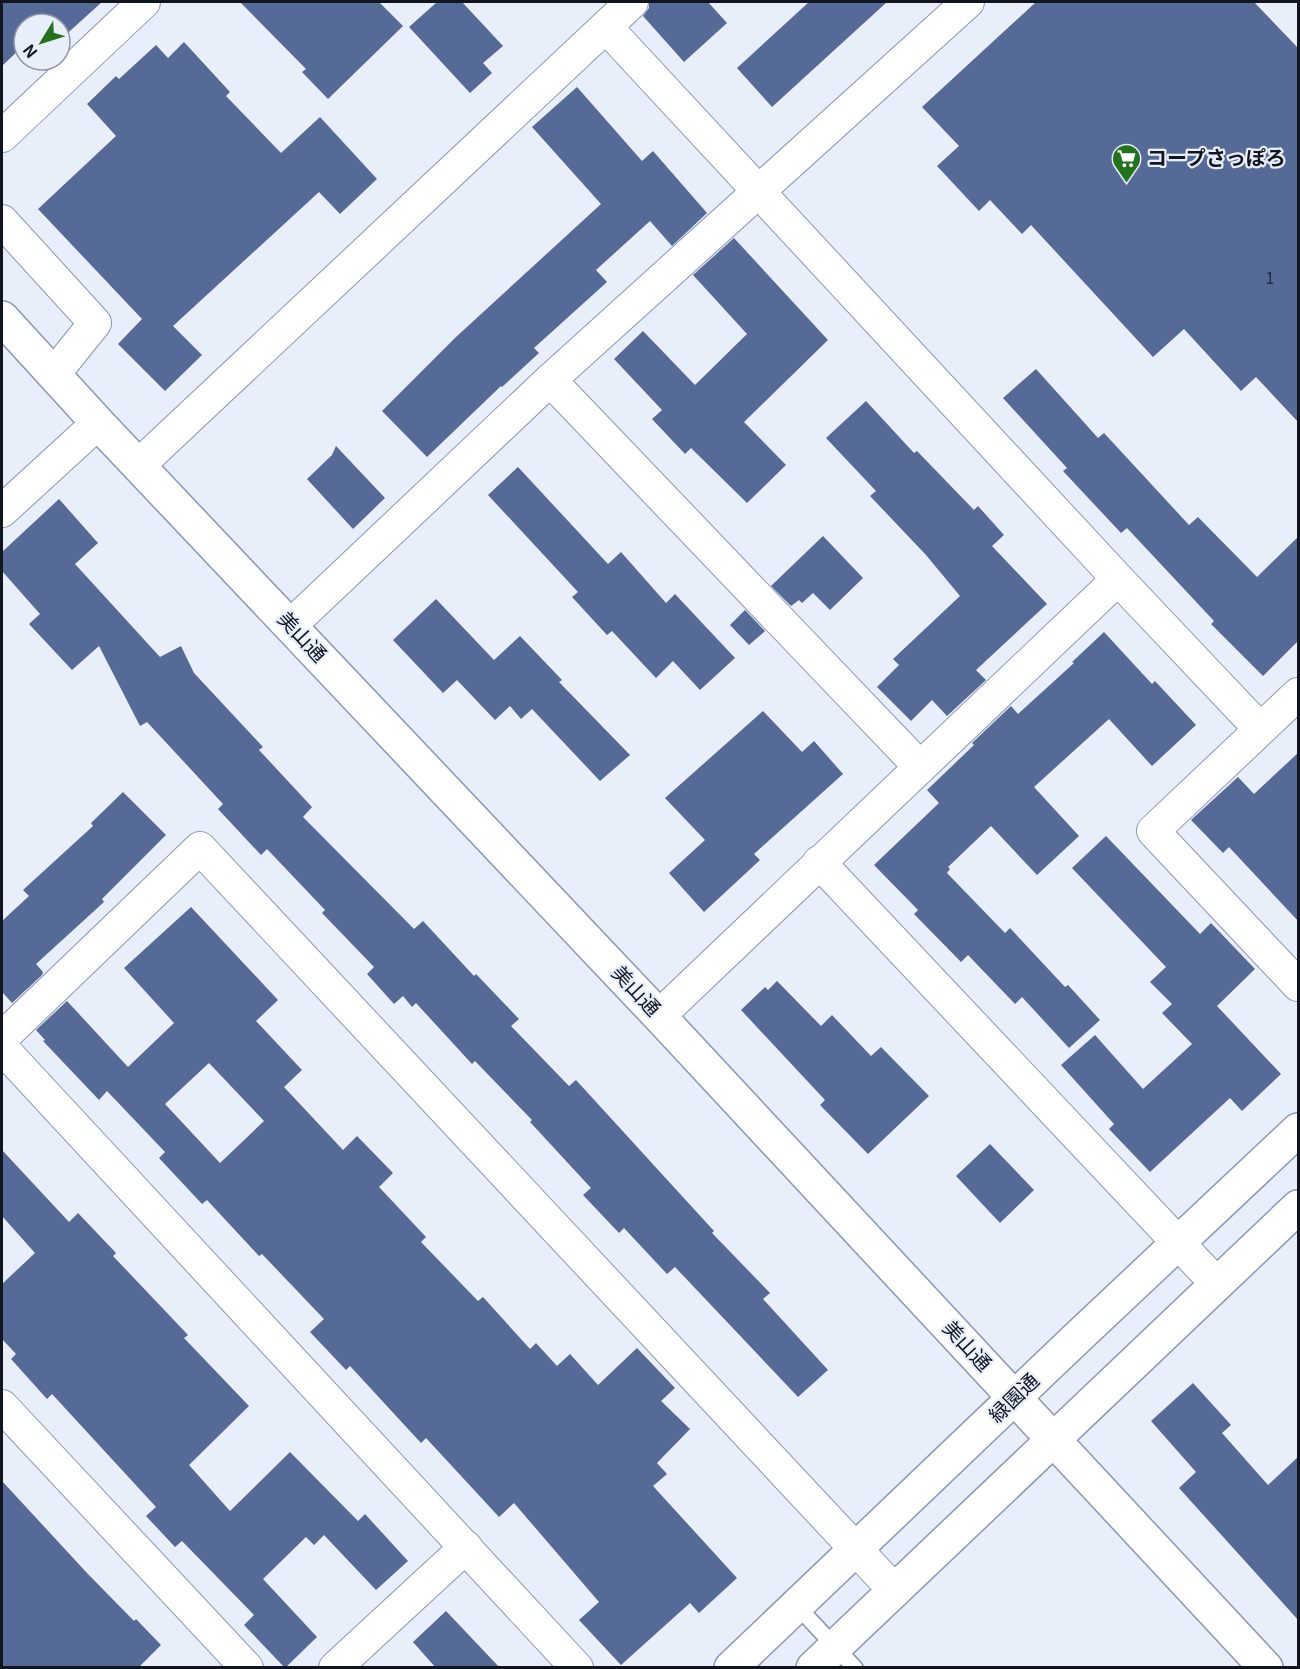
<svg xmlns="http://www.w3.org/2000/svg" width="1300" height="1669" font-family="Georgia,'Noto Sans JP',serif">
  <rect width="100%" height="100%" fill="#e8eefa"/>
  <g fill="#566a97" fill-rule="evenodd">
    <path d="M2,2h100l-42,38v-16h-36v21l-22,21z"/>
    <path d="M240,2h139l24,24 -75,73 -26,-27 4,-3z"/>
    <path d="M437,2h25l41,44 -20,17 9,10 -22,20 -61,-66z"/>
    <path d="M649,2h59l19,21 -43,39 -41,-46 6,-8z"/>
    <path d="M809,2h78l-115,105 -35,-39z"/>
    <path d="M1036,2h218l45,47v374l-43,-46 -15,14 -57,-62 -31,28 -122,-132 -9,9 -32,-34 -11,11 -42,-45 22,-20 -37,-39z"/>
    <path d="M184,42l46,50 -4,4 55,57 39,-36 57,62 -37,35 -21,-22 -146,134 29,29 -37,36 -47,-47 24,-25 -104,-110 78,-73 -29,-32 29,-28 3,3 37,-34 12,13z"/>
    <path d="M577,87l65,74 11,-10 54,62 -35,33 -22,-25 -54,49 11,12 -73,66 5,5 -37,34 -1,-1 -74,71 -45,-46 74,-74 145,-133 -69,-77z"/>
    <path d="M734,238l94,102 -84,82 42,43 -39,38 -56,-55 -6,6 -33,-35 10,-9 -48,-51 29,-28 52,54 52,-51 -54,-59z"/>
    <path d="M1036,369l62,69 6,-5 85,92 9,-8 59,60 42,-41v104l-36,36 -52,-52 3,-3 -87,-93 -6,5 -58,-62 4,-3 -64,-70z"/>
    <path d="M866,401l48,52 3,-2 57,59 4,-4 26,29 -12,11 55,58 -71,66 10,10 -39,36 -15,-16 -21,21 -34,-34 22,-22 -6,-6 67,-63 -34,-41 -56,-59 6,-5 -50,-53z"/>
    <path d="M336,446l49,52 -32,31 -46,-50 25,-24z"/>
    <path d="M518,467l90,97 13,-12 45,51 9,-9 60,64 -35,32 -27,-29 -17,17 -44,-47 -5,4 -35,-38 6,-5 -90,-97z"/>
    <path d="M59,499l39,44 -23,21 85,93 21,-11 13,27 69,74 -4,3 53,57 -9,10 111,112 9,-8 51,55 2,-2 43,45 -8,7 58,60 7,-6 95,104 43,47 -2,2 58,60 -7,6 65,71 -30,27 -123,-130 -8,7 -43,-46 -5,5 -36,-38 8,-7 -61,-66 2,-2 -57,-59 -3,3 -56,-61 -4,4 -9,-11 -9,8 -27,-30 7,-7 -52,-54 3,-3 -58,-61 -6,6 -43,-46 5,-5 -76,-82 -7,4 -41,-80 -27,24 -43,-46 11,-10 -38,-43v-19z"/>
    <path d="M823,536l40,42 -33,32 -17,-17 -11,10 -3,-3 -8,6 -20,-20z"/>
    <path d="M436,599l58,61 26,-24 42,44 -3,2 71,73 -30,26 -68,-72 -11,10 -11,-13 -15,14 -38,-40 -14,13 -50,-53z"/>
    <path d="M745,610l20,21 -16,14 -19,-20z"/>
    <path d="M1104,632l48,52 3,-3 41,44 -44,41 -43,-47 -75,68 45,49 -42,39 -46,-49 -43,41 2,2 -3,4 58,60 5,-5 55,59 3,-2 32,35 -31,28 -47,-51 -7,7 -47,-49 -7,7 -47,-48 4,-4 -44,-45 65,-62 -12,-13 47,-45 -2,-2 39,-37 7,8 56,-51 -2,-1z"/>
    <path d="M763,711l39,41 12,-11 29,33 -89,80 6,6 -56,52 -35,-39 36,-33 -40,-42z"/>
    <path d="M1299,752v170l-70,-75 -6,6 -32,-33 47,-43 16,17z"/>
    <path d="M123,792l43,43 -64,64 2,3 -68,62 7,8 -1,3 -30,28 -9,-10 -1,2v-74l27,-25 -6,-6 70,-64 -2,-3z"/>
    <path d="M1106,836l94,98 11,-11 44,46 -38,37 64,68 -39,37 -12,-13 -80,74 -41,-43 5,-5 -53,-59 34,-30 48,54 49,-45 -30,-31 10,-9 -22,-22 16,-15 -94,-99z"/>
    <path d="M191,907l87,93 -22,21 46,49 -18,17 59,63 14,-14 36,37 -14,14 47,50 -5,5 57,59 5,-4 47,52 6,-6 21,23 13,-12 28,31 39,-37 38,40 -14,13 29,28 -33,34 10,11 -14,12 84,92 -38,35 -9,-10 -69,62 -42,-45 20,-18 -85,-99 -15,14 -73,-79 -5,5 -71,-77 -4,4 -36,-38 14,-13 -62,-65 -3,2 -52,-56 -5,4 -43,-46 6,-6 -58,-61 -8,9 -56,-59 2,-1 -9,-10 31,-29 61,66 46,-44 -50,-55zM209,1063l55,58 -44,42 -55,-59z"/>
    <path d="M777,981l44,45 11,-11 39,41 10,-9 48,49 -61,58 -48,-49 5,-5 -84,-90 24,-23 3,3z"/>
    <path d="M990,1144l44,46 -34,33 -44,-47z"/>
    <path d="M2,1150l67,72 9,-9 38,40 -3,3 75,79 -4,3 65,68 -60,59 41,46 60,-59 68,69 7,-7 43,47 -32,29 -52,-55 -10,10 -8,-8 -43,42 54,58 -32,31 -41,-43 10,-10 -72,-74 -7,6 -29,-31 10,-9 -104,-113 -5,5 -36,-40 5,-5 -14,-15v-55l33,-31 -33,-37z"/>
    <path d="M1193,1383l38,42 -9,8 46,52 31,-29v165l-120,-133 17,-16 -45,-51z"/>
    <path d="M2,1481l85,92 47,48 2,-2 25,26 -23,23h-136z"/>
    <path d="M446,1611l54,57h-64l-23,-26z"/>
  </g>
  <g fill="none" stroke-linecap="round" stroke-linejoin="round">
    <defs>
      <path id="service" d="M797,1606l58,62"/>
      <g id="minor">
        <path d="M606,27l512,552 142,150"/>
        <path d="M2,136l142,-134"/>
        <path d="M2,221l93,102 -41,51"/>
        <path d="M550,380l370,387"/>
        <path d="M139,465l493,-463"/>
        <path d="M2,511l96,-88"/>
        <path d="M291,625l259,-245 418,-378"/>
        <path d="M1298,694l-145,137 145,154"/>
        <path d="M819,862l397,421"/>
        <path d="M659,1016l459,-437"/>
        <path d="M2,1038l198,-190 695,743"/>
        <path d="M2,1048l575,620"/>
        <path d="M2,1406l245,262"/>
        <path d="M335,1668l131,-121"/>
      </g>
      <g id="tertiary">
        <path d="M2,318l96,105 561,593 607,652"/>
        <path d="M731,1668l347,-331 220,-207"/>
        <path d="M813,1668l485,-461"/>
      </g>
    </defs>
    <use href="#service" stroke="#8a98b4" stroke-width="18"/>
    <use href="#minor" stroke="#8a98b4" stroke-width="34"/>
    <use href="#tertiary" stroke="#8a98b4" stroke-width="36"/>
    <use href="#service" stroke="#fff" stroke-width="15"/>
    <use href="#minor" stroke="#fff" stroke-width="32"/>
    <use href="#tertiary" stroke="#fff" stroke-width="33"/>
  </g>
  <defs>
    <symbol id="supermarket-pin" viewBox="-11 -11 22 30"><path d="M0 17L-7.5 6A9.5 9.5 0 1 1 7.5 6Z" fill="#22731b" stroke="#e8eefa"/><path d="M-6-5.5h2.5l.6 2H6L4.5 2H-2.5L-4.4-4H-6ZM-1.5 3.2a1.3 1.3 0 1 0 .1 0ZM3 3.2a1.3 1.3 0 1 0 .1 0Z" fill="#fff"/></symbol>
  </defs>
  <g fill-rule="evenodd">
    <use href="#supermarket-pin" x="1110" y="142" width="33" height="45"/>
  </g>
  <g text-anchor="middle" stroke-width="4.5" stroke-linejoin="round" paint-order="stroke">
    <g font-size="16" fill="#222a3e">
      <text x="1270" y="284">1</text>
    </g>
    <g font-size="20" font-weight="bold" fill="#101520" stroke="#e8eefa" text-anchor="start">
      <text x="1147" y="165">コープさっぽろ</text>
    </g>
    <g font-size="20" fill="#101520" stroke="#e8eefa">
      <text transform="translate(302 637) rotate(47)" y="7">美山通</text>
      <text transform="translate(636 991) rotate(47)" y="7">美山通</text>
      <text transform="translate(967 1346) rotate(47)" y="7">美山通</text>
      <text transform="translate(1014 1398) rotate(-44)" y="7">緑園通</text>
    </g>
  </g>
  <rect width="1300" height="1669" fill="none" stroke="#101520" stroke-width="6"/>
  <g transform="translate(42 42) rotate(232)"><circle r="28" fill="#e8eefa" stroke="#9297a3" stroke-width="1.5"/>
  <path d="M0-4.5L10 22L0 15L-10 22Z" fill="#22731b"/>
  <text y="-9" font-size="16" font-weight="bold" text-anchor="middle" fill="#101520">N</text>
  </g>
</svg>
